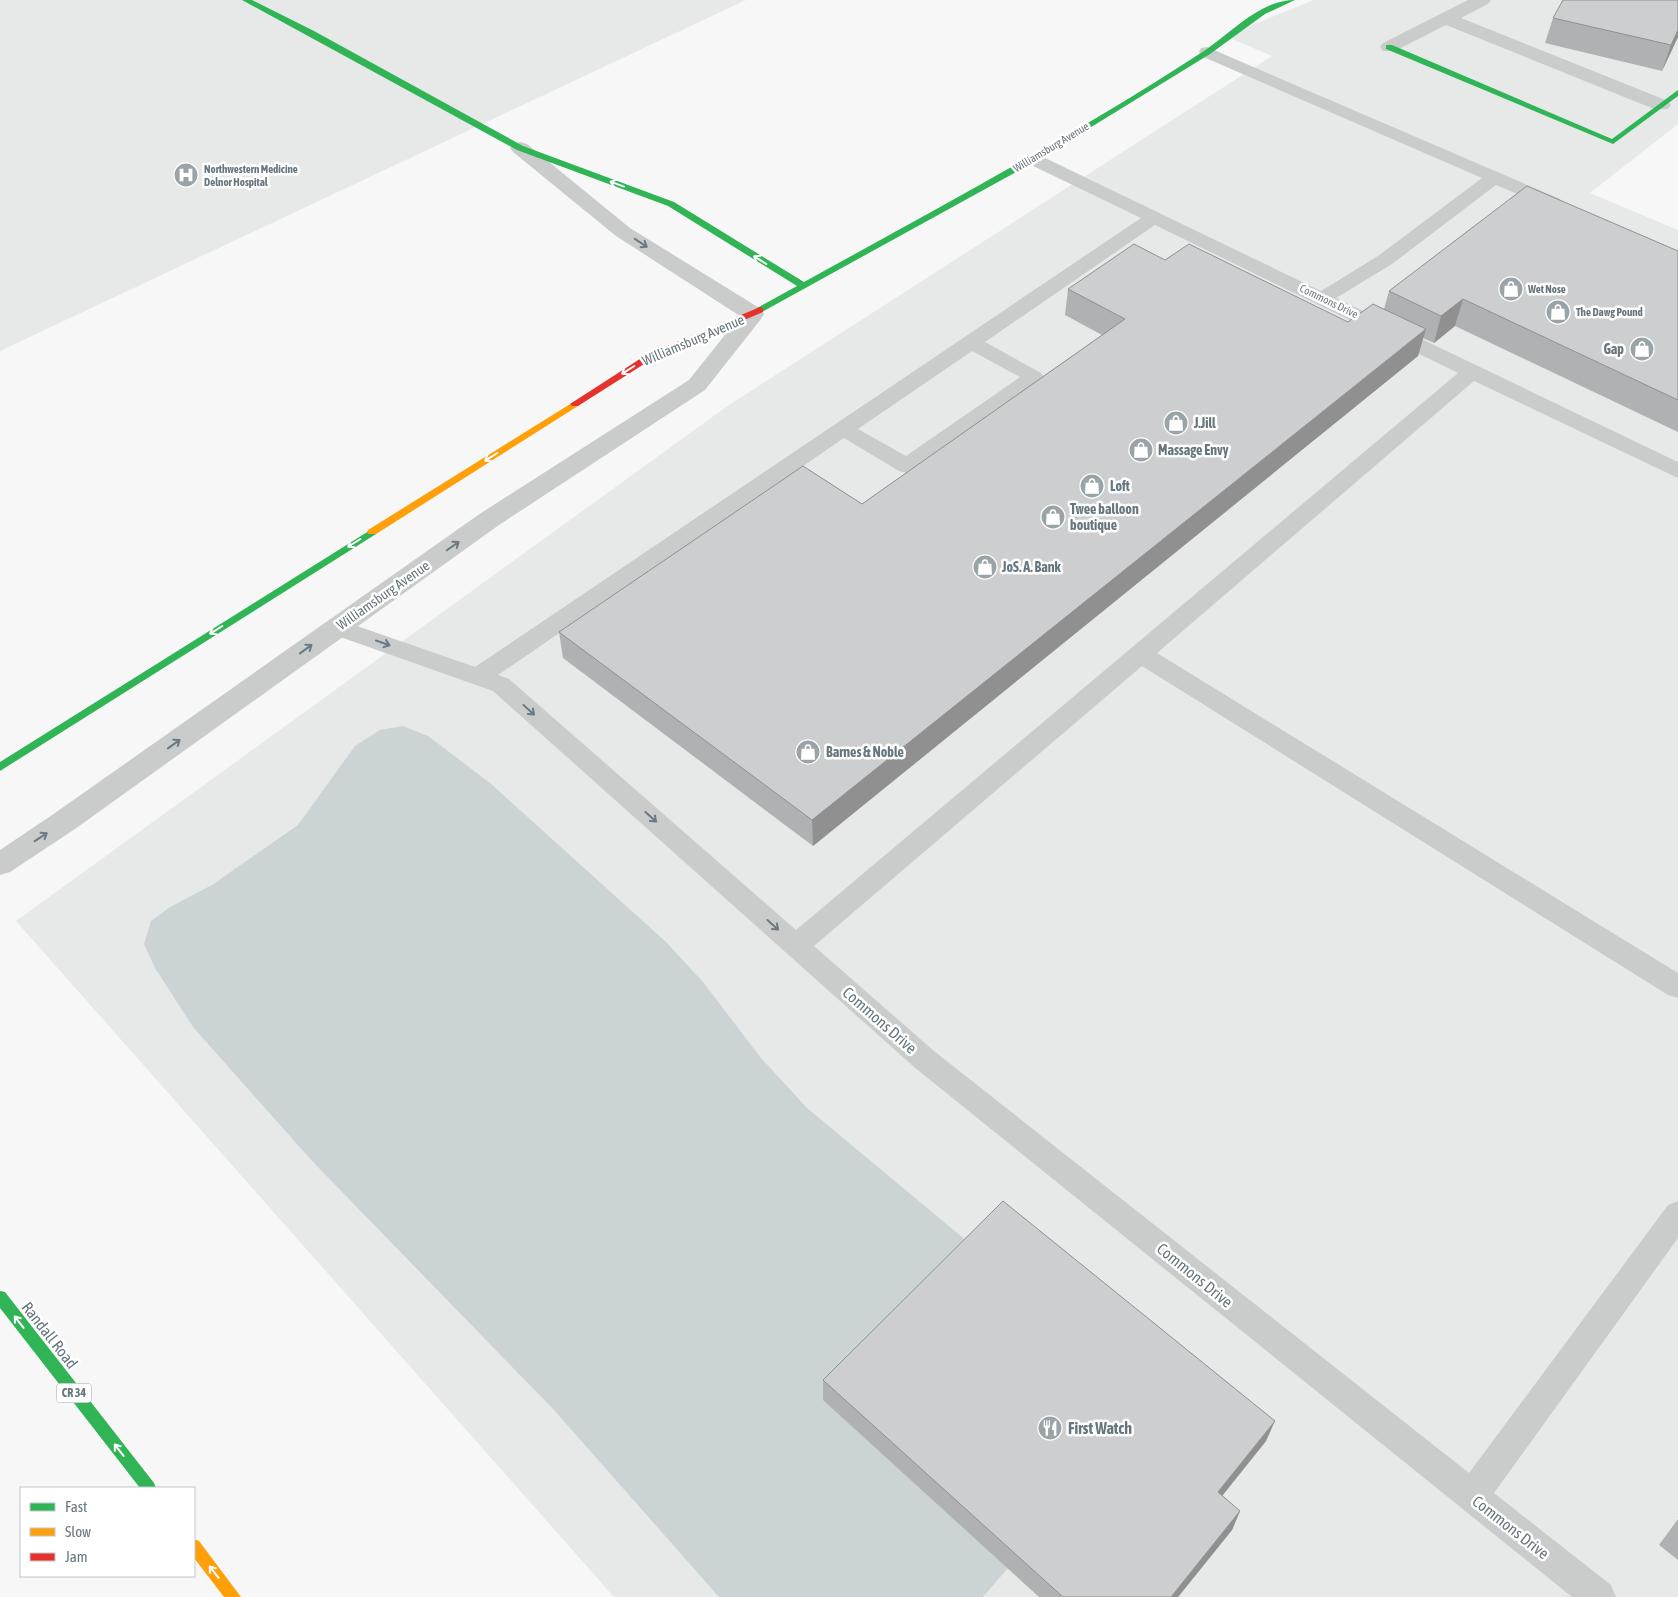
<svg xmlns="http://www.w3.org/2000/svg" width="1678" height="1597" font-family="'Asap Condensed',sans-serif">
  <rect width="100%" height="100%" fill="#f7f7f7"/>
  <g fill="#e7e9e9">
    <path d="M0,0h746l-746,351z"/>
    <path d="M1314,0h364v124l-88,69 88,37v1367h-1064l-598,-676 710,-514 546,-351 -47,-20z"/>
  </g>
  <path fill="#cbd3d5" d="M403,726l25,10 62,47 176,159 37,40 58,76 46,50 167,139 34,321 -25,29h-264l-165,-187 -241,-248 -120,-135 -38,-59 -11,-24 7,-23 19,-14 42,-22 86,-60 57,-79 25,-16z"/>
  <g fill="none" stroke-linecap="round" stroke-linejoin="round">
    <path fill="#cacccc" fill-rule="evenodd" d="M1207,47l353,152 2,4 -2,4 -7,2 -57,-24 -104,79 -56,34 342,164v16l-204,-97 -317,272 521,320v25l-10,-3 -526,-329 -328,280 120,105 535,422 199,-268 10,-4v37l-184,255 117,92 5,12h-44l-658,-530 -421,-376 -164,-58 -4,-6 4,-6 8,-2 138,48 666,-449 -114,-55 -3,-4 3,-4h12l282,136 57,-35 104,-78 -281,-122 -2,-4 2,-4zM1155,225l303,148 -662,557 -287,-251 -11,-4 346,-237 55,33 8,2 8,-2 126,-90 3,-4 -3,-4 -56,-31zM972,351l48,26 -114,79 -48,-27z"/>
    <g fill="#cacccc" fill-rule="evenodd">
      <path d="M1468,0h23l-3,4 -27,14 207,83 3,4 -3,4h-14l-208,-84 -51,26h-12l-3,-4 3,-4z"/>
      <path d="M520,142l7,2 103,84 131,81 3,5 -3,5 -56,71 -206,135 -424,304 -65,43 -10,3v-25l55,-37 426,-300 208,-133 51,-64 -124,-80 -103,-84 -3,-4 3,-4z"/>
    </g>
    <g fill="#30b455" fill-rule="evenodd">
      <path d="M242,0h10l62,31 209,115 151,56 130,80c134,-74 271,-147 400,-231 27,-18 56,-51 91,-51l-30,14 -55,40 -174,107 -276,152 -3,-1v-4l40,-22 -129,-80 -151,-56z"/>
      <path d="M1386,45h6l220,94 66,-49v6l-65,48 -227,-95z"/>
      <path d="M372,529l4,1 1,2 -1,2 -376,237v-9z"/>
      <path d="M0,1291l5,1 149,191 2,5h-16l-140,-180z"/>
    </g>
    <g fill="#ff9f0a" fill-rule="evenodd">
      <path d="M575,401l3,1v4l-202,128h-8l-1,-2 1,-2z"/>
      <path d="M194,1539l5,2 42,56h-17l-30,-39z"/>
    </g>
    <path fill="#e5322d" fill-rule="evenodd" d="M760,307l3,1v4l-111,47 -74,47h-6l-2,-2 76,-49z"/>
  </g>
  <g fill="#b0b1b2">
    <path d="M1553,18l125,19 -16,34 -117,-28z"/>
    <path d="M1678,251v181l-223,-106 -21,17 -11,-5 -5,18 -605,490 -250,-188 -4,-26 303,-128 240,-169 -37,-20 3,-26 97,-29 183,62 36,-13 5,-18z"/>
    <path d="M823,1380l443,61 -44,55 18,15 -8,19 -54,67h-139l-216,-197z"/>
    <path d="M1678,1519v41l-19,-15z"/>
  </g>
  <g fill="#909091">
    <path d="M1678,30v7l-16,34 9,-26z"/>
    <path d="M1463,299l-8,27 -21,17 7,-27z"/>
    <path d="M1426,329l-8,27 -605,490 -1,-26z"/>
    <path d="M1275,1421l-9,20 -56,70 8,-19z"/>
    <path d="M1240,1511l-8,19 -54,67h-7z"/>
  </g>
  <g fill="#cdcecf" stroke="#909091">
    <path d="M1563,0h115v30l-7,15 -118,-27z"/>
    <path d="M1527,186l151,65v149l-215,-101 -22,17 -52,-25z"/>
    <path d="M1134,244l31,16 24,-16 159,78 25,-18 53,25 -614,491 -253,-188 244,-166 59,38 263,-185 -57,-30z"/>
    <path d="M1003,1201l272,220 -57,71 22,19 -69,86h-108l-240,-217z"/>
  </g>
  <defs><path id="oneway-shaft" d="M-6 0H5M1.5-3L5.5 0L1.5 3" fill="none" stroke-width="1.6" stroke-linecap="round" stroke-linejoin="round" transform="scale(1.25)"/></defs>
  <g stroke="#fff">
    <use href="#oneway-shaft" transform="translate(617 184) rotate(-160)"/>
    <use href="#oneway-shaft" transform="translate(760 260) rotate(-148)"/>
    <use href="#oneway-shaft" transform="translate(628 370) rotate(148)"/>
    <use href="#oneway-shaft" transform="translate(491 457) rotate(148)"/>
    <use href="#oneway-shaft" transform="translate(354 543) rotate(148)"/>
    <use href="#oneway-shaft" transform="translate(216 630) rotate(148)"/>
    <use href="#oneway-shaft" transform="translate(19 1322) rotate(-128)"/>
    <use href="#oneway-shaft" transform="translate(119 1450) rotate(-128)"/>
    <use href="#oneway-shaft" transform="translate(214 1572) rotate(-128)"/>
  </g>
  <g stroke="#6b7a82">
    <use href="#oneway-shaft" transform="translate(641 243) rotate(33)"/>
    <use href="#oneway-shaft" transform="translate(453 546) rotate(-35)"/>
    <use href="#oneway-shaft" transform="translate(383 643) rotate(19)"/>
    <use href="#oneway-shaft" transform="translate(306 649) rotate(-36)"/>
    <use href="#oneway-shaft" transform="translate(529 710) rotate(42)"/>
    <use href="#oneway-shaft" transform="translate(174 744) rotate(-36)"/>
    <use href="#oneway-shaft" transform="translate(651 817) rotate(42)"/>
    <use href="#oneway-shaft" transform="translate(41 837) rotate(-33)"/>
    <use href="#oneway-shaft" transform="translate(773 925) rotate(42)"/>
  </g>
  <defs>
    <symbol id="hospital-disc" viewBox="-11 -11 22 22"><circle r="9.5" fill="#99a3a8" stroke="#fff"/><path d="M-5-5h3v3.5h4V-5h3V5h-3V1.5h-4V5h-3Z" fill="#fff"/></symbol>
    <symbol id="shop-disc" viewBox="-11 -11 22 22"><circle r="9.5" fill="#99a3a8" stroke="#fff"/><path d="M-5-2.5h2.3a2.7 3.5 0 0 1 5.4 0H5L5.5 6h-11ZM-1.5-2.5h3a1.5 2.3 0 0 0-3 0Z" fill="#fff"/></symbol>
    <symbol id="restaurant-disc" viewBox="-11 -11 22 22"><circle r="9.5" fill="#99a3a8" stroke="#fff"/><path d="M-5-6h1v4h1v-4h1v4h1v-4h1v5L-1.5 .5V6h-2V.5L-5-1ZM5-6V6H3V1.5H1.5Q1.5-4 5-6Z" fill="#fff"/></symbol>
  </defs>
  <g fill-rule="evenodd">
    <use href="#hospital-disc" x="172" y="161" width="28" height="28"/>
    <use href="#shop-disc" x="1497" y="275" width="28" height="28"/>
    <use href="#shop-disc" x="1544" y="298" width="28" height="28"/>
    <use href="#shop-disc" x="1628" y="335" width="28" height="28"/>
    <use href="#shop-disc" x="1162" y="409" width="28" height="28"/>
    <use href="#shop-disc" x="1127" y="436" width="28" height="28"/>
    <use href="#shop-disc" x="1078" y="472" width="28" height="28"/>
    <use href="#shop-disc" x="1039" y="503" width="28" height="28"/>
    <use href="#shop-disc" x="971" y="553" width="28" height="28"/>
    <use href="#shop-disc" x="794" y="738" width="28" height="28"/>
    <use href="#restaurant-disc" x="1036" y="1414" width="28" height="28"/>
  </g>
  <g text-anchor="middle" stroke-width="5" stroke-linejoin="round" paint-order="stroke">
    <g font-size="11" fill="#66767e" stroke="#fff">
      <text transform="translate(1051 147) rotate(-31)" y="4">Williamsburg Avenue</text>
      <text transform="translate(1329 301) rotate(26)" y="4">Commons Drive</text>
    </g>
    <g font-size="11" font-weight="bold" fill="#66767e" stroke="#fff" text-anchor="start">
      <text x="204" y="173">Northwestern Medicine<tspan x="204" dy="13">Delnor Hospital</tspan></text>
      <text x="1528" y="293">Wet Nose</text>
      <text x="1576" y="316">The Dawg Pound</text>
    </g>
    <rect fill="#fff" stroke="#949fa5" stroke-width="1" x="56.5" y="1383.5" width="35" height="19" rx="4"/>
    <g font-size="12" font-weight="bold" fill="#66767e">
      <text x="74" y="1397">CR 34</text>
    </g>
    <g font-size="14" fill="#66767e" stroke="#fff">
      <text transform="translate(693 340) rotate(-23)" y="5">Williamsburg Avenue</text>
      <text transform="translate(383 595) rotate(-35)" y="5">Williamsburg Avenue</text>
    </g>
    <g font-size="14" font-weight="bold" fill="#66767e" stroke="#fff" text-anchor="start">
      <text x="1624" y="354" text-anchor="end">Gap</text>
      <text x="1194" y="428">J.Jill</text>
      <text x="1158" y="455">Massage Envy</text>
      <text x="1110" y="491">Loft</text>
      <text x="1070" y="514">Twee balloon<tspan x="1070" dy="16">boutique</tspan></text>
      <text x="1002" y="572">JoS. A. Bank</text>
      <text x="826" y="757">Barnes &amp; Noble</text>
    </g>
    <g font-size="16" fill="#66767e" stroke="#fff">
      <text transform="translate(880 1020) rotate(41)" y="6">Commons Drive</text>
      <text transform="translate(1195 1275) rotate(39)" y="6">Commons Drive</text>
      <text transform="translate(50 1335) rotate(52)" y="6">Randall Road</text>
      <text transform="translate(1511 1527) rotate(38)" y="6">Commons Drive</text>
    </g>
    <g font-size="16" font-weight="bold" fill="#66767e" stroke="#fff" text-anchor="start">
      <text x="1068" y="1434">First Watch</text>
    </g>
  </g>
  <rect x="20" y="1487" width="175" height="90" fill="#ffffff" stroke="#c2c8cb"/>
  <rect x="30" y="1503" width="25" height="8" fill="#30b455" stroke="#c2c8cb"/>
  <text x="65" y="1512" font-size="15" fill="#66767e">Fast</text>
  <rect x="30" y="1528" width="25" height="8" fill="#ff9f0a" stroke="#c2c8cb"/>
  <text x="65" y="1537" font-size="15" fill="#66767e">Slow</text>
  <rect x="30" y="1553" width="25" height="8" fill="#e5322d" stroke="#c2c8cb"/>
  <text x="65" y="1562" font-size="15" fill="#66767e">Jam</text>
</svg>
